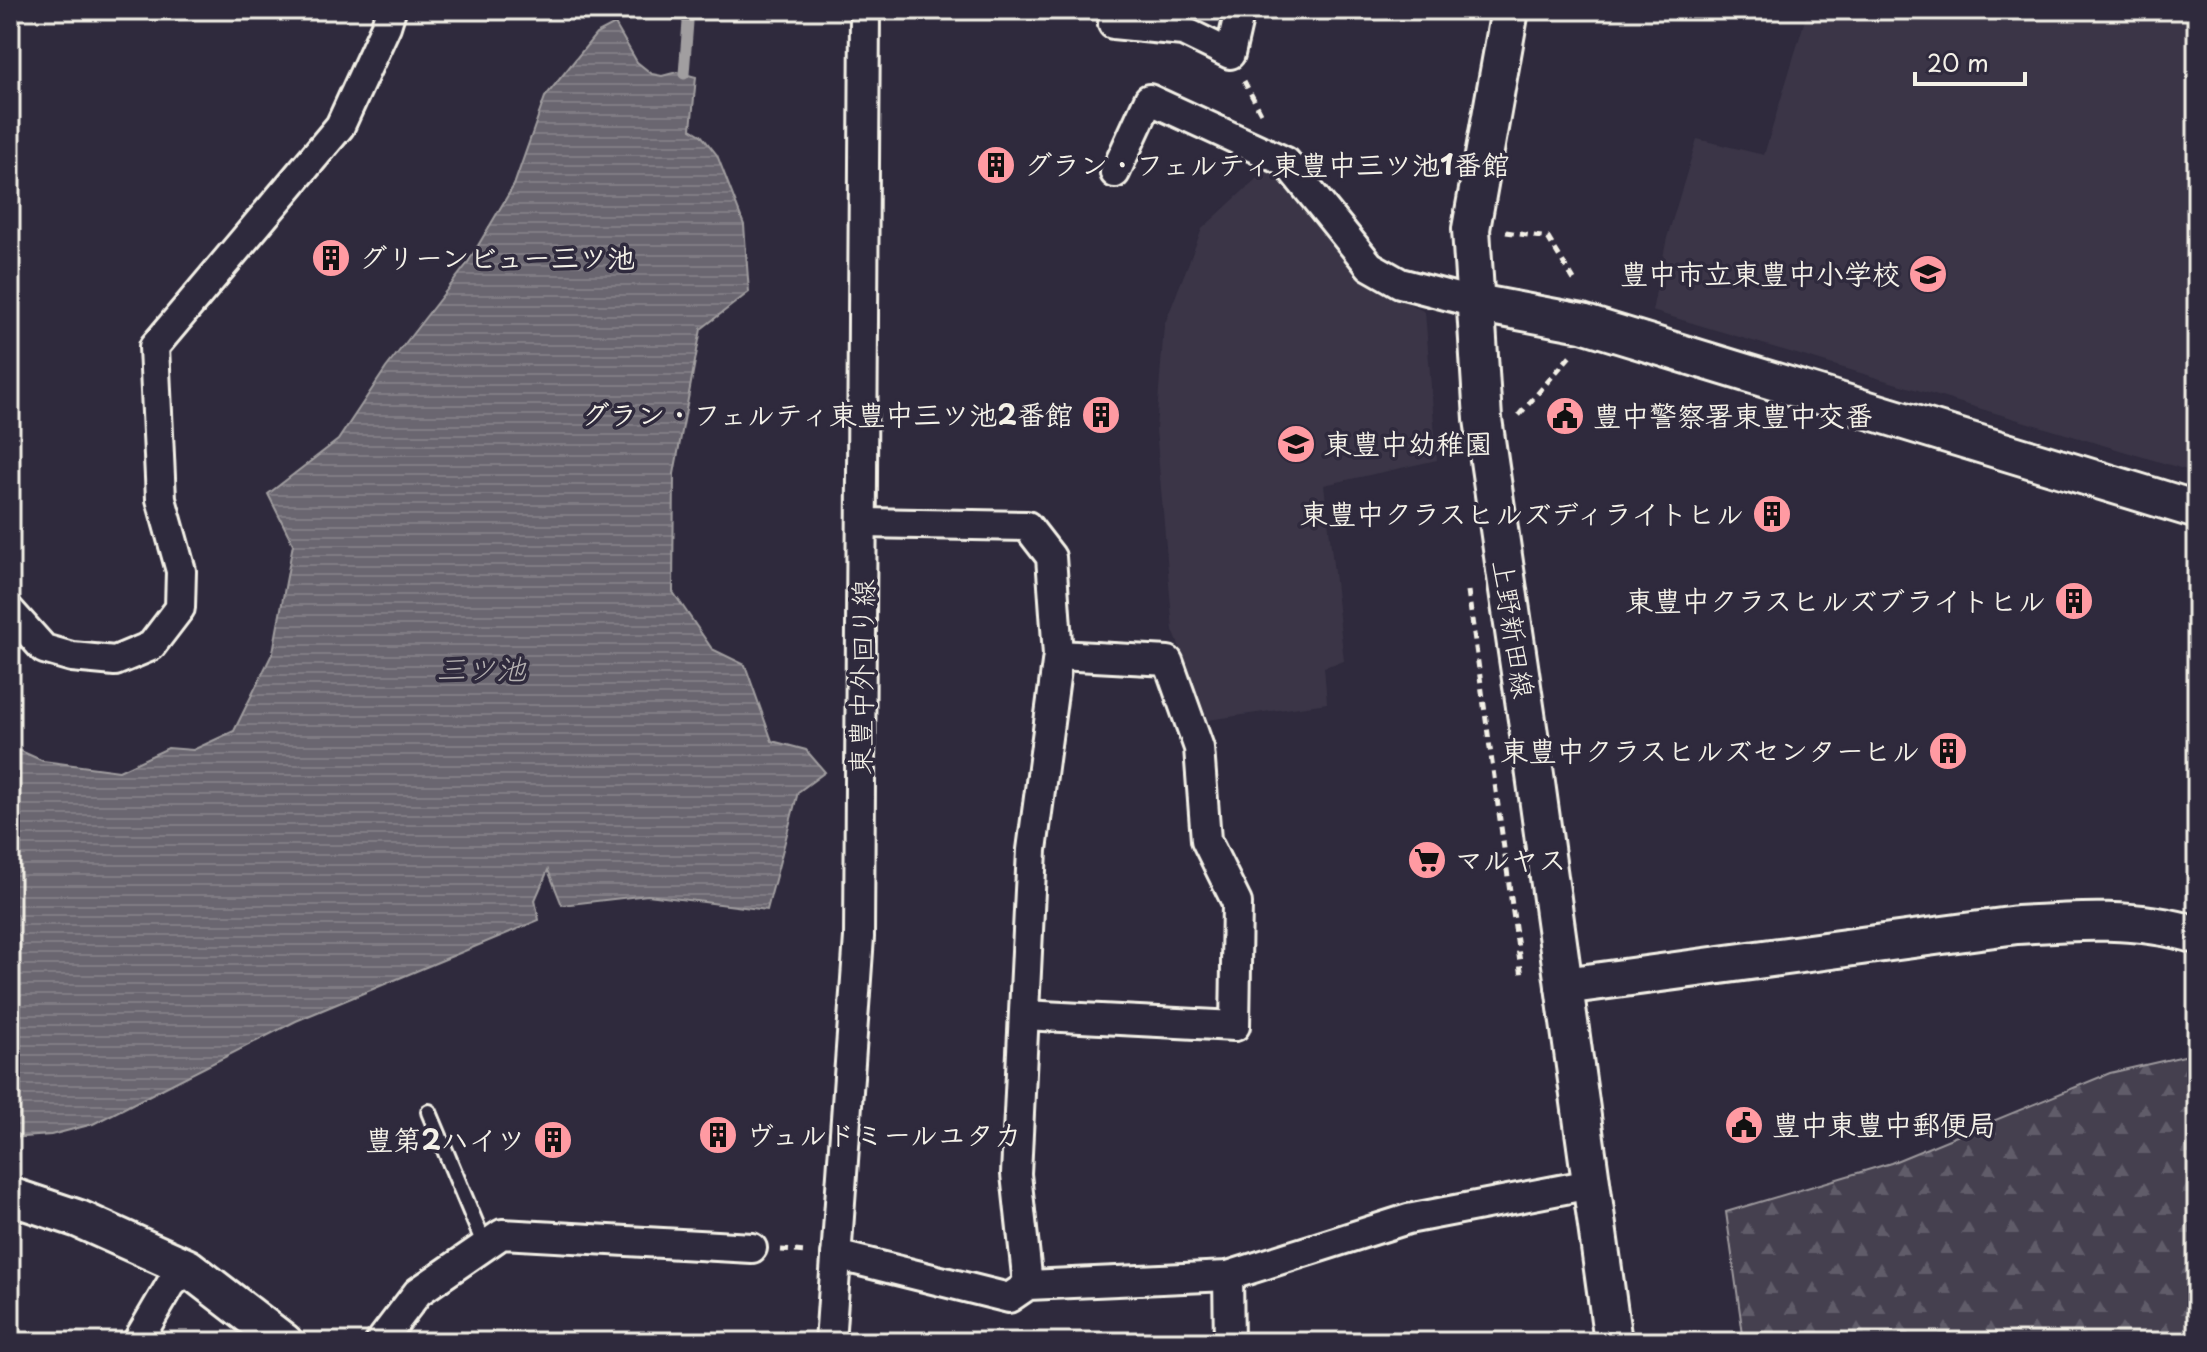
<svg xmlns="http://www.w3.org/2000/svg" width="2207" height="1352" font-family="'Playpen Sans','Klee One',sans-serif">
  <defs>
    <pattern id="forest-firs" width="22" height="20" patternUnits="userSpaceOnUse" patternTransform="scale(2)"><rect width="22" height="20" fill="#454050"/><path d="M5 1l3.5 6h-7zM16 11l3.5 6h-7z" fill="#605c69"/></pattern>
    <pattern id="water-rules" width="6" height="5" patternUnits="userSpaceOnUse" patternTransform="scale(2)"><rect width="6" height="5" fill="#6a6670"/><path d="M0 2.5h6" fill="none" stroke="#807c84"/></pattern>
  </defs>
  <rect width="100%" height="100%" fill="#2f2a3d"/>
  <filter id="ink" filterUnits="userSpaceOnUse"><feTurbulence type="fractalNoise" baseFrequency=".0125" numOctaves="2"/><feDisplacementMap in="SourceGraphic" scale="16" xChannelSelector="R" yChannelSelector="G"/><feConvolveMatrix kernelMatrix="1 2 1 2 8 2 1 2 1" color-interpolation-filters="sRGB"/></filter>
  <g filter="url(#ink)">
    <g fill="#3b3647">
      <path d="M1808,10h389v463l-545,-162 15,-73 30,-99 67,16z"/>
      <path d="M1269,167l94,113 62,32 12,148 -113,25 20,176 -20,6 3,36 -119,17 -35,-90 -17,-201 8,-103 38,-97z"/>
    </g>
    <path fill="url(#forest-firs)" stroke="#9c989c" stroke-width="2" d="M2197,1053v289h-453l-18,-130 165,-49 219,-90z"/>
    <path fill="url(#water-rules)" stroke="#a19ea0" stroke-width="2" d="M615,24l22,38 15,12 10,2 15,-4 19,5 -5,52 10,6 16,20 27,70 5,67 -48,37 -27,145 -1,118 39,57 33,16 27,76 34,9 19,22 -27,20 -31,118 -119,-15 -86,10 -14,-35 -13,30 4,20 -243,101 -203,103 -42,11 -41,3v-392l33,15 76,10 49,-23 25,2 41,-19 39,-79 20,-108 -25,-50 70,-54 48,-72 81,-104 47,-79 31,-88 51,-63z"/>
    <g fill="none" stroke-linecap="round" stroke-linejoin="round">
      <path stroke="#a19ea0" stroke-width="11" d="M684,74l4,-52 -4,-12"/>
      <defs>
        <path id="service" d="M429,1112l56,134"/>
        <g id="minor">
          <path d="M1115,10l-2,14 70,7 47,23 10,-44"/>
          <path d="M1115,173l34,-74 137,63 84,104 30,17 76,20"/>
          <path d="M864,523l163,3 24,31 7,98 -26,195 -16,324 12,111"/>
          <path d="M10,611l34,38 28,8 43,4 36,-15 29,-38 1,-37 -20,-72 -7,-152 186,-221 46,-100 5,-16"/>
          <path d="M1024,1015l211,11 2,-123 -31,-63 -7,-92 -31,-87 -110,-6"/>
          <path d="M836,1255l173,43 19,-13 200,-9 180,-57 183,-35"/>
          <path d="M1228,1276l1,66"/>
          <path d="M137,1342l34,-58 17,-16"/>
          <path d="M380,1342l38,-50 84,-58 250,14"/>
          <path d="M830,1342l29,-405 6,-927"/>
        </g>
        <g id="tertiary">
          <path d="M1510,10l-39,219 12,190 51,349 79,574"/>
          <path d="M1476,303l106,20 615,187"/>
          <path d="M1564,986l453,-61c60,-4 122,-8 180,10"/>
          <path d="M10,1196l69,23 109,49 96,74"/>
        </g>
      </defs>
      <use href="#service" stroke="#f4f1e8" stroke-width="20"/>
      <use href="#minor" stroke="#f4f1e8" stroke-width="34"/>
      <use href="#tertiary" stroke="#f4f1e8" stroke-width="42"/>
      <g stroke="#f4f1e8" stroke-width="5" stroke-dasharray="8 6" stroke-linecap="butt">
        <path d="M1244,81l18,34"/>
        <path d="M1506,232l42,6 29,47"/>
        <path d="M1519,415l51,-59"/>
        <path d="M1468,591l54,386"/>
        <path d="M781,1250l26,2"/>
      </g>
      <use href="#service" stroke="#2f2a3d" stroke-width="14"/>
      <use href="#minor" stroke="#2f2a3d" stroke-width="28"/>
      <use href="#tertiary" stroke="#2f2a3d" stroke-width="36"/>
    </g>
  </g>
  <defs>
    <symbol id="building-disc" viewBox="-11 -11 22 22"><circle r="9.5" fill="#ff9aa2" stroke="#2f2a3d"/><path d="M-4-6H4V6H1V3H-1V6H-4ZM-2.5-4.3h1.7v1.8h-1.7ZM.8-4.3h1.7v1.8H.8ZM-2.5-1h1.7V.8h-1.7ZM.8-1h1.7V.8H.8Z" fill="#111"/></symbol>
    <symbol id="school-disc" viewBox="-11 -11 22 22"><circle r="9.5" fill="#ff9aa2" stroke="#2f2a3d"/><path d="M0-5L7-2L0 1L-7-2ZM-4 1L0 2.5L4 1V4Q0 6-4 4Z" fill="#111"/></symbol>
    <symbol id="civic-disc" viewBox="-11 -11 22 22"><circle r="9.5" fill="#ff9aa2" stroke="#2f2a3d"/><path d="M-.6-6.5H3V-4.5H.6V-3L4-1V1h2V6H-6V1h2V-1L-.6-3ZM-1.2 2.5V6h2.4V2.5Z" fill="#111"/></symbol>
    <symbol id="supermarket-disc" viewBox="-11 -11 22 22"><circle r="9.5" fill="#ff9aa2" stroke="#2f2a3d"/><path d="M-6-5.5h2.5l.6 2H6L4.5 2H-2.5L-4.4-4H-6ZM-1.5 3.2a1.3 1.3 0 1 0 .1 0ZM3 3.2a1.3 1.3 0 1 0 .1 0Z" fill="#111"/></symbol>
  </defs>
  <g fill-rule="evenodd">
    <use href="#building-disc" x="974" y="143" width="44" height="44"/>
    <use href="#building-disc" x="309" y="236" width="44" height="44"/>
    <use href="#school-disc" x="1906" y="252" width="44" height="44"/>
    <use href="#building-disc" x="1079" y="393" width="44" height="44"/>
    <use href="#civic-disc" x="1543" y="394" width="44" height="44"/>
    <use href="#school-disc" x="1274" y="422" width="44" height="44"/>
    <use href="#building-disc" x="1750" y="492" width="44" height="44"/>
    <use href="#building-disc" x="2052" y="579" width="44" height="44"/>
    <use href="#building-disc" x="1926" y="729" width="44" height="44"/>
    <use href="#supermarket-disc" x="1405" y="838" width="44" height="44"/>
    <use href="#civic-disc" x="1722" y="1103" width="44" height="44"/>
    <use href="#building-disc" x="696" y="1113" width="44" height="44"/>
    <use href="#building-disc" x="531" y="1118" width="44" height="44"/>
  </g>
  <g text-anchor="middle" stroke-width="7" stroke-linejoin="round" paint-order="stroke">
    <g font-size="28" font-weight="bold" fill="#f4f1e8" stroke="#2f2a3d" text-anchor="start">
      <text x="1024" y="175">グラン・フェルティ東豊中三ツ池1番館</text>
      <text x="359" y="268">グリーンビュー三ツ池</text>
      <text x="1900" y="284" text-anchor="end">豊中市立東豊中小学校</text>
      <text x="1073" y="425" text-anchor="end">グラン・フェルティ東豊中三ツ池2番館</text>
      <text x="1593" y="426">豊中警察署東豊中交番</text>
      <text x="1324" y="454">東豊中幼稚園</text>
      <text x="1744" y="524" text-anchor="end">東豊中クラスヒルズディライトヒル</text>
      <text x="2046" y="611" text-anchor="end">東豊中クラスヒルズブライトヒル</text>
      <text x="1920" y="761" text-anchor="end">東豊中クラスヒルズセンターヒル</text>
      <text x="1455" y="870">マルヤス</text>
      <text x="1772" y="1135">豊中東豊中郵便局</text>
      <text x="746" y="1145">ヴュルドミールユタカ</text>
      <text x="525" y="1150" text-anchor="end">豊第2ハイツ</text>
    </g>
    <g font-size="28" fill="#f4f1e8" stroke="#2f2a3d">
      <text transform="translate(1513 629) rotate(81)" y="10">上野新田線</text>
      <text transform="translate(862 677) rotate(-89)" y="10">東豊中外回り線</text>
    </g>
    <g font-size="30" font-style="italic" fill="#b6b2b2" stroke="#2f2a3d">
      <text x="481" y="680">三ツ池</text>
    </g>
  </g>
  <rect width="2207" height="1352" fill="none" stroke="#2f2a3d" stroke-width="40"/>
  <rect x="20" y="20" width="2167" height="1312" fill="none" stroke="#f4f1e8" stroke-width="3" filter="url(#ink)"/>
  <path d="M1915 72v12h110v-12" fill="none" stroke="#f4f1e8" stroke-width="4"/>
  <text x="1927" y="72" font-size="24" fill="#f4f1e8" stroke="#2f2a3d" stroke-width="6" paint-order="stroke">20 m</text>
</svg>
